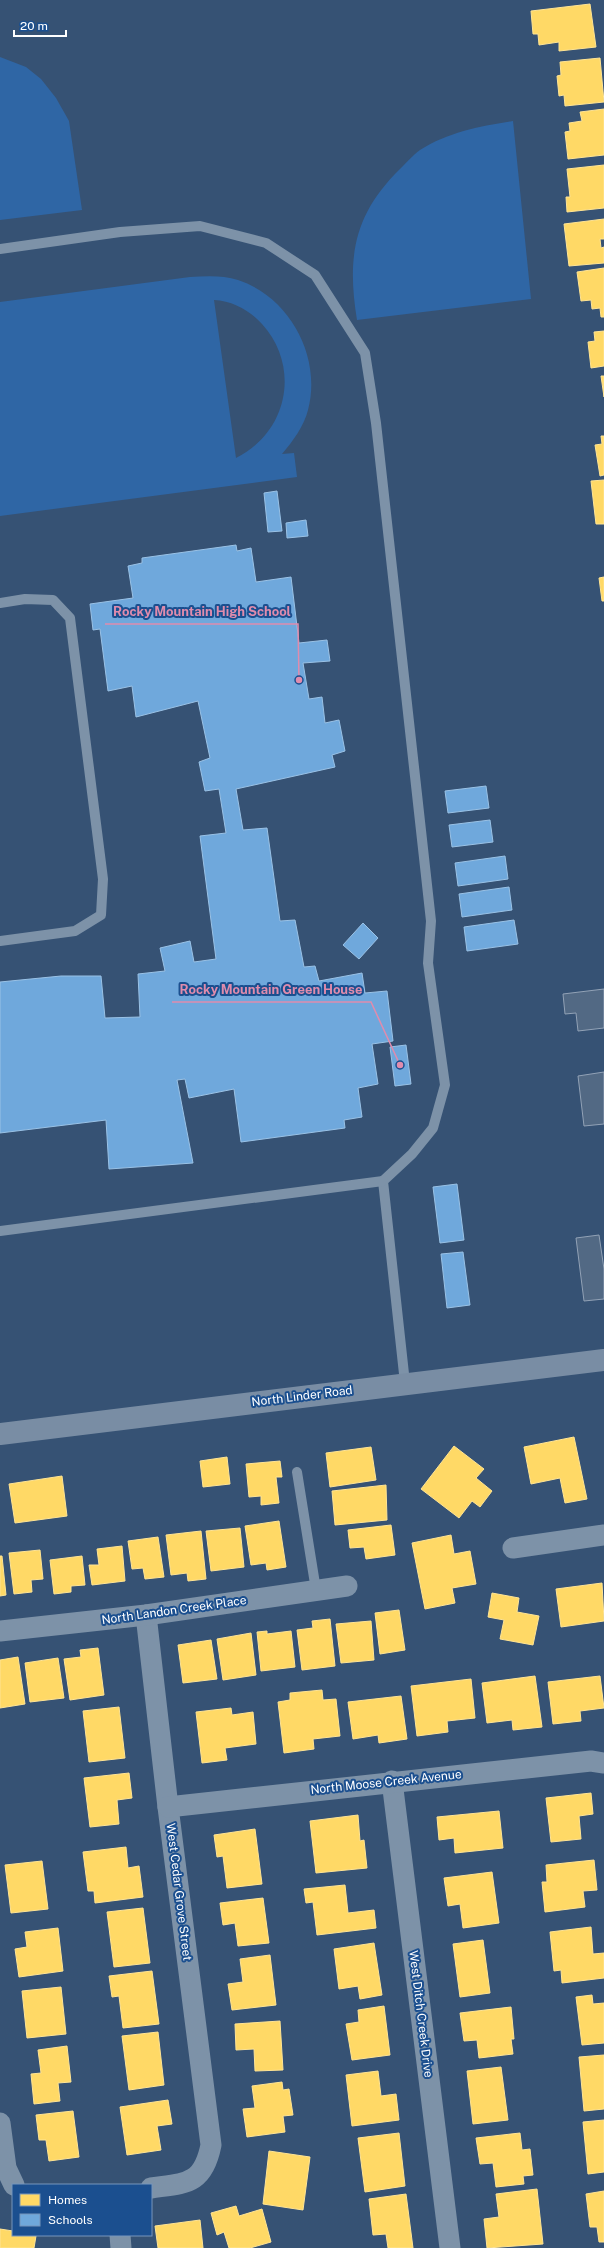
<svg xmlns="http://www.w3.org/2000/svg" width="604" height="2248" font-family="'Public Sans',sans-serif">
  <rect width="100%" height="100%" fill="#365274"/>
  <g fill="#2f66a5" fill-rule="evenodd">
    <path d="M0,57l26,10 15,12 15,19 13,23 13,89 -82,10z"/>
    <path d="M513,121l18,178 -174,21c-10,-62 -4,-105 43,-151 6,-6 13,-14 20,-19 28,-18 61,-24 93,-29z"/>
    <path d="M190,277c16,-1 33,-2 48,3 52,17 84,77 70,130 -4,16 -15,31 -26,44l12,-1 3,24 -297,39v-214zM214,300c19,1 35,10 48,24 39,43 26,108 -26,134z"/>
  </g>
  <g fill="#ffd966" stroke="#ffe494">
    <path d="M590,4l6,43 -37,4v-9l-20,3 -1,-11h-5l-2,-23z"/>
    <path d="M600,58l4,44 -39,4 -1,-11 -5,1 -2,-20 4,-1 -1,-13z"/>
    <path d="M604,109v46l-36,4 -3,-27 5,-1 -1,-8 13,-2 -2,-9z"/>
    <path d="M604,165v43l-37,4 -1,-15h4l-3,-28z"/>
    <path d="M604,219v20h-4l1,9 3,-1v16l-35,3 -5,-42z"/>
    <path d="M604,268v49h-3l-1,-9 -8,1 -1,-9 -10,1 -4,-29z"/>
    <path d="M604,331v35l-13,2 -3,-26 7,-1 -1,-9z"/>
    <path d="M601,376h3v21z"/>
    <path d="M601,436h3v39l-4,1 -5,-31 7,-1z"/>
    <path d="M604,480v44h-8l-5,-43z"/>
    <path d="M604,577v24h-2l-3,-23z"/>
    <path d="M574,1437l13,62 -22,4 -5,-25 -29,6 -7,-37z"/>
    <path d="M454,1446l30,23 -8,9 16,13 -12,16 -8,-6 -13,17 -38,-29z"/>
    <path d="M371,1447l5,33 -46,7 -4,-34z"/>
    <path d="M227,1457l3,27 -27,3 -3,-26z"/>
    <path d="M280,1461l2,16h-6l3,26 -18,2v-9l-12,1 -3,-33z"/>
    <path d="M62,1476l5,40 -52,7 -6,-39z"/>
    <path d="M386,1485l1,35 -52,5 -3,-34z"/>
    <path d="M279,1521l7,46 -19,3 -1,-7 -15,2 -6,-39z"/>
    <path d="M391,1525l4,30 -29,4 -2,-12 -14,1 -2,-18z"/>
    <path d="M240,1528l4,39 -33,4 -5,-40z"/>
    <path d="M201,1531l5,48 -18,2 -1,-8 -16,2 -5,-40z"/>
    <path d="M451,1535l3,19 16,-3 6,33 -24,4 3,15 -30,6 -13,-66z"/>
    <path d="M158,1537l6,40 -19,2 -2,-11 -11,1 -4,-28z"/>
    <path d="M122,1546l3,35 -33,4 -3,-20h10l-2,-16z"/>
    <path d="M40,1550l3,29 -12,1 1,12 -18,2 -5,-41z"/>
    <path d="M0,1556h2l4,39 -6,1z"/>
    <path d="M82,1556l3,29 -14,1v6l-17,2 -4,-34z"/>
    <path d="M602,1583l2,38 -43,6 -5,-38z"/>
    <path d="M492,1593l27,5 -2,14 22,4 -6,29 -33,-6 4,-19 -16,-3z"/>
    <path d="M399,1610l6,40 -25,4 -5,-41z"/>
    <path d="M330,1619l5,47 -33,4 -5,-40 16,-2 -1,-7z"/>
    <path d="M371,1621l3,39 -33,3 -5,-39z"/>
    <path d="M267,1631v3l24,-3 4,36 -34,4 -4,-39z"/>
    <path d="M251,1633l5,42 -33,5 -6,-41z"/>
    <path d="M211,1640l6,39 -34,4 -5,-38z"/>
    <path d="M98,1648l6,47 -34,5 -6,-41 17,-2 -1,-7z"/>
    <path d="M18,1657l7,47 -25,4v-48z"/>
    <path d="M58,1658l6,40 -34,4 -5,-39z"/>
    <path d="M535,1676l7,51 -29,3 -1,-10 -25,3 -5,-40z"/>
    <path d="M600,1676l4,32 -24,3 1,10 -28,3 -5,-42z"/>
    <path d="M471,1679l4,39 -28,3 1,11 -31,4 -6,-50z"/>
    <path d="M322,1690l1,10 13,-1 4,37 -27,3 1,10 -30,4 -6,-51 12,-2v-7z"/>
    <path d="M401,1696l6,43 -28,4 -1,-8 -25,4 -5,-37z"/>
    <path d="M119,1707l6,51 -36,4 -6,-51z"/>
    <path d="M231,1708l1,7 21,-3 3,32 -31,4 2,12 -25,3 -6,-51z"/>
    <path d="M129,1773l3,25 -15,2 2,24 -29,3 -6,-49z"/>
    <path d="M591,1793l2,21 -14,2 2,23 -30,3 -5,-44z"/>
    <path d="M499,1811l4,37 -48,5 -1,-15 -15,2 -2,-23z"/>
    <path d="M358,1815l2,26 4,-1 3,28 -51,5 -6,-52z"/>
    <path d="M255,1829l7,55 -35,4 -4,-32 -6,1 -3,-22z"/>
    <path d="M126,1847l2,21 11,-2 4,31 -48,6 -1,-12h-6l-5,-39z"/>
    <path d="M594,1860l3,30 -14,1 2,16 -40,5 -3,-30h5l-1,-17z"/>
    <path d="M42,1861l6,48 -37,4 -6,-48z"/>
    <path d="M492,1872l7,51 -36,5 -3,-24 -12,2 -4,-28z"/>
    <path d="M345,1885l3,28 26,-3 2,18 -59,7 -4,-33 -7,1 -2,-14z"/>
    <path d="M263,1898l6,45 -31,3 -3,-23 -12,2 -3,-22z"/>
    <path d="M143,1908l7,55 -36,4 -7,-55z"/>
    <path d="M591,1927l2,27 11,-1v25l-42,5 -1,-13 -7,1 -4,-39z"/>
    <path d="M58,1928l5,43 -44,6 -4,-28 12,-2 -2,-15z"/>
    <path d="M483,1940l7,53 -30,4 -7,-53z"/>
    <path d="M374,1943l8,52 -22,4 -2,-13 -19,3 -5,-40z"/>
    <path d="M270,1955l6,50 -44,5 -4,-26 15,-2 -3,-23z"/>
    <path d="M152,1971l7,53 -36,4 -4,-32 -7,1 -3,-21z"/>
    <path d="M61,1987l5,47 -39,4 -5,-47z"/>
    <path d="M592,1995l1,9 11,-1v40l-22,2 -6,-48z"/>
    <path d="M384,2006l6,49 -38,5 -6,-36 13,-2 -1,-12z"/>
    <path d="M511,2007l3,32h-3l2,15 -34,4 -2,-18 -13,1 -4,-28z"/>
    <path d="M280,2021l3,49 -28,1 -1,-22 -18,1 -1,-26z"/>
    <path d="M158,2032l6,53 -35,5 -7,-54z"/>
    <path d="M67,2046l4,36 -13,1 2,18 -26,3 -3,-30 10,-1 -3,-23z"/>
    <path d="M604,2055v54l-20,2 -5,-54z"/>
    <path d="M501,2067l7,53 -35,4 -6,-53z"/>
    <path d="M378,2071l3,25 15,-2 3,26 -47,6 -6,-51z"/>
    <path d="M282,2082l1,8 6,-1 4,26 -10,1 2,16 -38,5 -4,-28 12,-1 -3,-22z"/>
    <path d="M168,2100l4,24 -15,2 4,24 -34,5 -7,-48z"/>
    <path d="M73,2111l6,46 -30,4 -3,-21h-7l-3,-25z"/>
    <path d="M604,2120v52l-16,2 -5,-52z"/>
    <path d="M399,2133l6,53 -40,6 -7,-54z"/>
    <path d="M520,2133l2,17 8,-1 3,26 -10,1 1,8 -28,3 -3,-24 -13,1 -4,-26z"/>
    <path d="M269,2151l41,6 -7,53 -40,-6z"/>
    <path d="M537,2189l6,55 -56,4 -3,-29 15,-2 -3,-23z"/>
    <path d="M604,2191v51h-5l-2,-15h-7l-4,-33z"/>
    <path d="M406,2194l7,54h-25l-2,-14 -13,1 -4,-36z"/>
    <path d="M236,2206l3,10 23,-7 9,33 -21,6h-21l-5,-16 -7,3 -6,-22z"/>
    <path d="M200,2220l3,28h-45l-3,-22z"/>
    <path d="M0,2229l13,2v4l23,1 -2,12h-34z"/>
  </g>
  <g fill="#6fa8dc" stroke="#9ac2e6">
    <path d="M277,491l5,40 -14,1 -4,-39z"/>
    <path d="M306,520l2,16 -21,2 -1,-15z"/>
    <path d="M236,545l1,6 14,-3 5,34 35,-5 8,66 28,-3 3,21 -27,2 6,36 13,-2 3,26 14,-3 6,31 -13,4 3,12 -99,22 7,41 24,-2 13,93 15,-1 9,47 11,-1 4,15 43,-8 3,20 22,-2 6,50 -21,3 6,40 -20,4 4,29 -18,3 1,8 -104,14 -7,-53 -45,9 -4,-19 -8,1 16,83 -84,6 -3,-49 -106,13v-151l61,-6h40l4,42 35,-1 -2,-43 27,-3 -5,-23 30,-7 4,21 22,-3 -16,-123 26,-3 -7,-44 -14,2 -6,-29 11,-4 -12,-57 -62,16 -4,-31 -24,5 -8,-62 -7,1 -3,-26 43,-6 -5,-32 14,-3v-5z"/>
    <path d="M486,786l3,22 -41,5 -3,-22z"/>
    <path d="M490,820l3,22 -41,5 -3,-22z"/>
    <path d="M505,856l3,23 -50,7 -3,-23z"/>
    <path d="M509,887l3,23 -50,7 -3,-23z"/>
    <path d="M514,920l4,24 -51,7 -3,-24z"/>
    <path d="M363,923l15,15 -19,21 -16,-14z"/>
    <path d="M406,1045l5,39 -16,2 -5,-39z"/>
    <path d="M457,1184l7,56 -24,3 -7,-56z"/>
    <path d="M463,1252l7,53 -23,3 -6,-54z"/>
  </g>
  <g fill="#526984" stroke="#92a2b6">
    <path d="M604,989v39l-26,3 -2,-18 -11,1 -2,-20z"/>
    <path d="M604,1072v52l-20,2 -6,-50z"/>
    <path d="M599,1235l5,34v30l-20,2 -8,-63z"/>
  </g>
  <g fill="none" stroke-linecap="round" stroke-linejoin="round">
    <g stroke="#7d92a8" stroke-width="10">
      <path d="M0,249l120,-17 80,-6 66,17 49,32 50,78 11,70 55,498 -3,42 17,122 -12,43 -21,26 -29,27 22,202"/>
      <path d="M0,603l25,-4 28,1 17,18 33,261 -2,36 -26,16 -75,10"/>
      <path d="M0,1231l383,-50"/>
      <path d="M297,1472l19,118"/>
    </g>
    <g stroke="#7d92a8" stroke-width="21">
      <path d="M513,1548l91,-13"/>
      <path d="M146,1615l22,192 43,338c-8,40 -25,38 -60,43"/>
      <path d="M0,1631l146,-16 201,-29"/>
      <path d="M392,1781l58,467"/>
      <path d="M168,1807l423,-46 13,2"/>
      <path d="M0,2123l6,45 8,17"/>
      <path d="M120,2235l1,13"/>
    </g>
    <path stroke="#798da4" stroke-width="22" d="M0,1434l604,-74"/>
  </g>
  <g text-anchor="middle" stroke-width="4" stroke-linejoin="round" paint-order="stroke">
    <g font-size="12" fill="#fff" stroke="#1b4f8f">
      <text transform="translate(302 1396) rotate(-7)" y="4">North Linder Road</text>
      <text transform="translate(174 1610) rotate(-8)" y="4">North Landon Creek Place</text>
      <text transform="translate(386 1782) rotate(-6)" y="4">North Moose Creek Avenue</text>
      <text transform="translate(179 1892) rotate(83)" y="4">West Cedar Grove Street</text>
      <text transform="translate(421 2014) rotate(83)" y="4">West Ditch Creek Drive</text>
    </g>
  </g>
  <path fill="none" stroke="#e08cad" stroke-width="1.5" d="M299 680L298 624H105M400 1065L371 1002H172"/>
  <g fill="#e08cad" stroke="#1b4f8f" stroke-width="1.5">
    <circle cx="299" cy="680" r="4"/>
    <circle cx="400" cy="1065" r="4"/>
  </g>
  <g font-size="13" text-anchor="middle" font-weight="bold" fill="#e08cad" stroke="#1b4f8f" stroke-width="4" stroke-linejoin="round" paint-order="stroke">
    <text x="202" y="616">Rocky Mountain High School</text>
    <text x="271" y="994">Rocky Mountain Green House</text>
  </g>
  <rect x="12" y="2184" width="140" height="52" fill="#1b4f8f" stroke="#7695bc"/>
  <rect x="20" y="2194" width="20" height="12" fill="#ffd966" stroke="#7695bc"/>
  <text x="48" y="2204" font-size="12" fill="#ffffff">Homes</text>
  <rect x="20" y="2214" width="20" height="12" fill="#6fa8dc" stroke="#7695bc"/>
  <text x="48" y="2224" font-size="12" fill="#ffffff">Schools</text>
  <path d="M14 30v6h52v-6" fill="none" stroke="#ffffff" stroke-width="2"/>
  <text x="20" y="30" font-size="12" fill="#ffffff" stroke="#1b4f8f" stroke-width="3" paint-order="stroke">20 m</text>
</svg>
